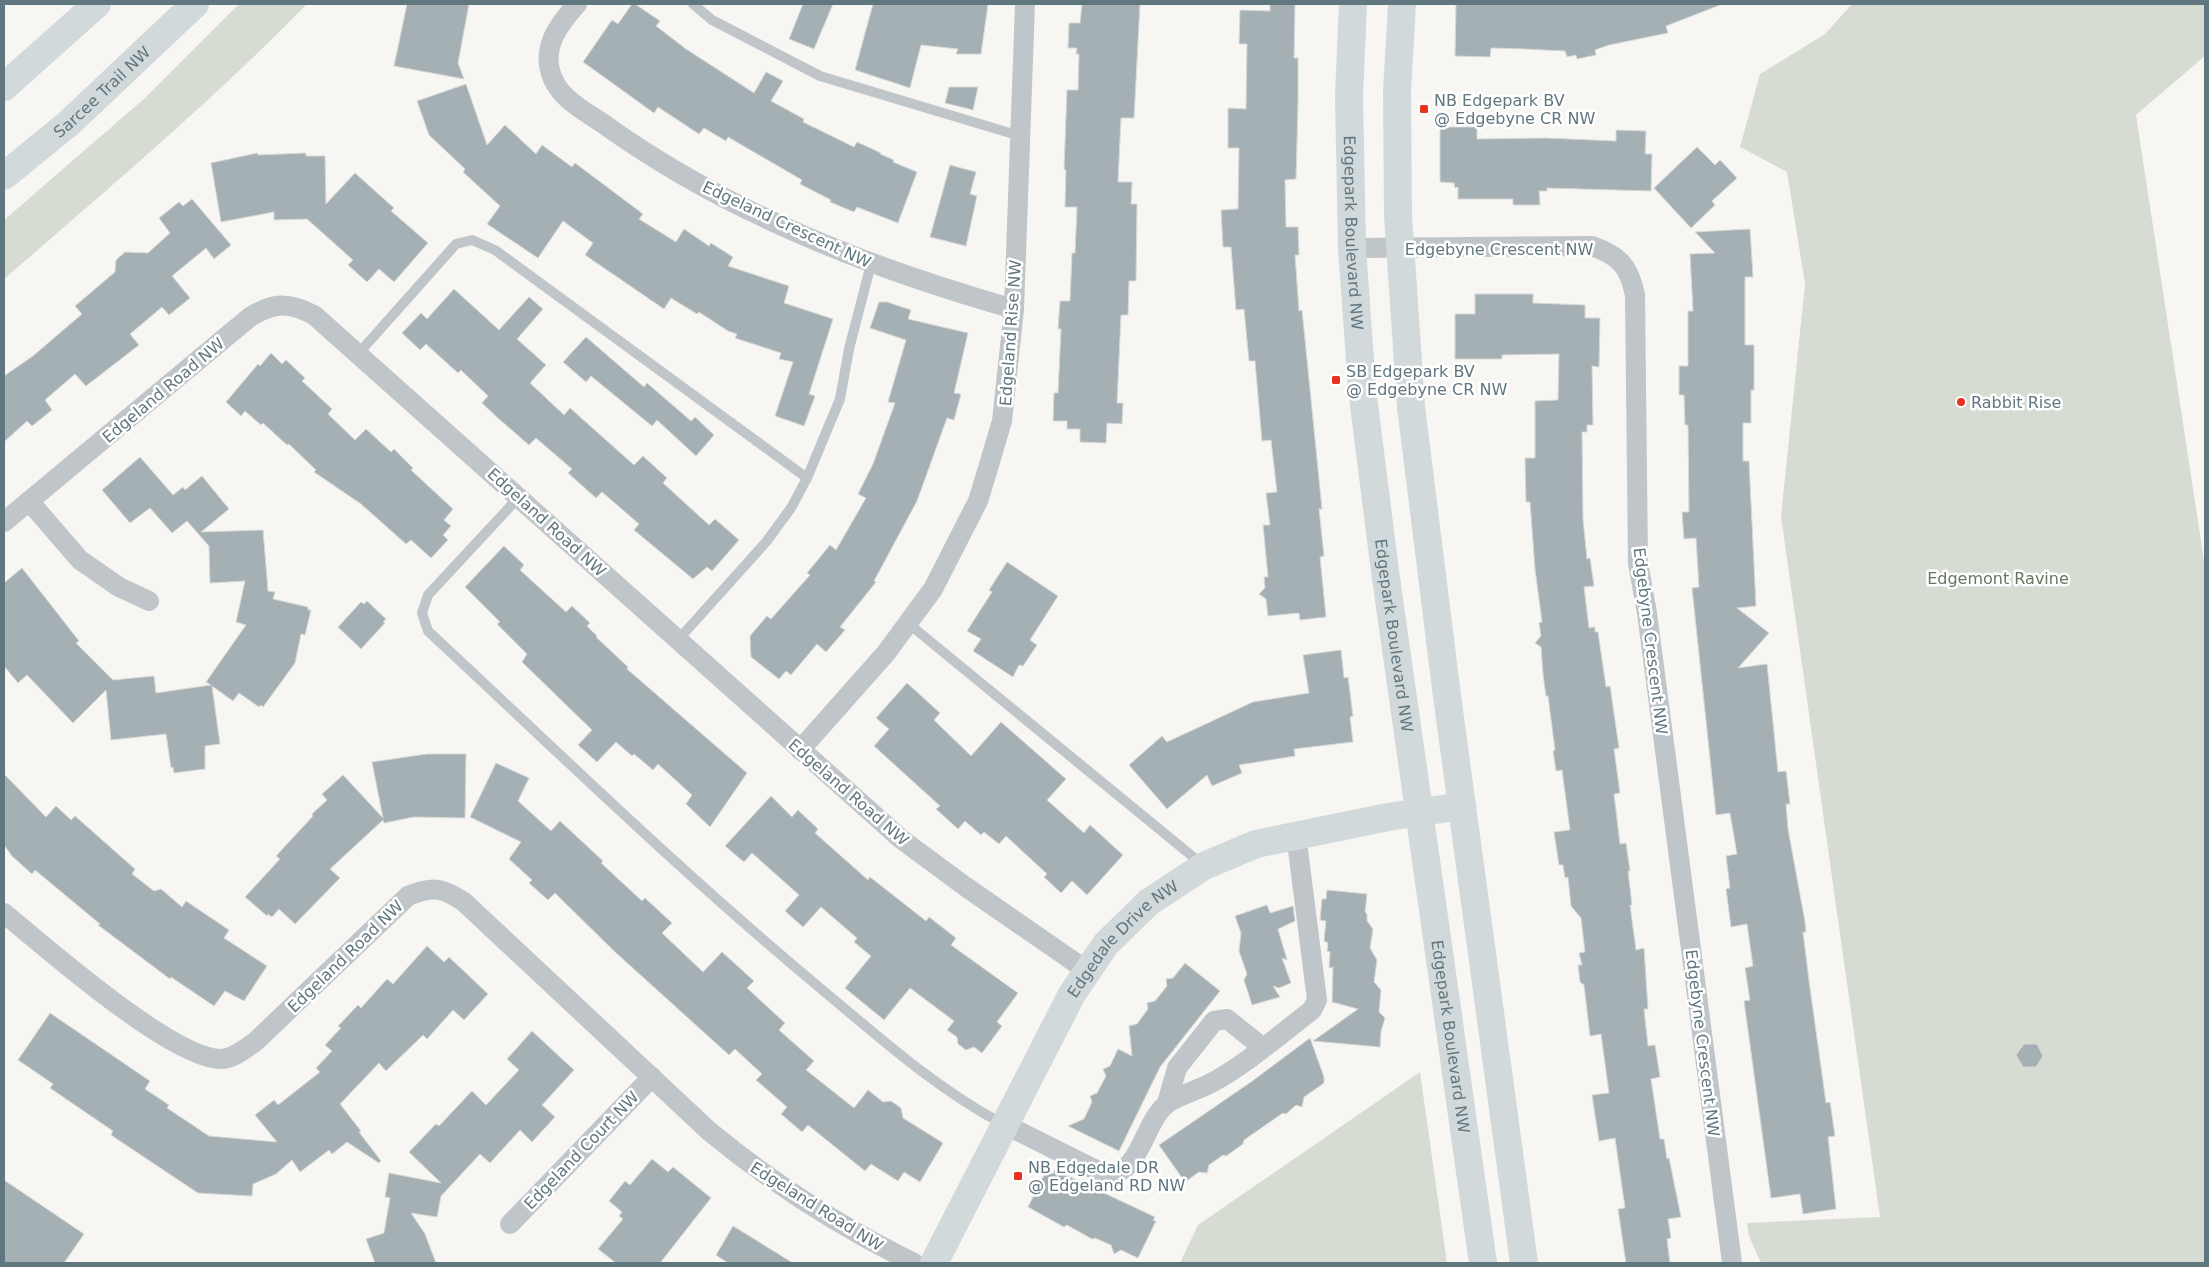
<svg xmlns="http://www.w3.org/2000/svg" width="2209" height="1267" font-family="'DejaVu Sans',sans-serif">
  <rect width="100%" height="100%" fill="#f7f6f3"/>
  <g fill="#d7dcd2">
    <path d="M239,4h68c-95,97 -200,186 -303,275v-59l141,-122z"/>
    <path d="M1852,4h353v52l-69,59 69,452v696h-444l-12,-27 -2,-13 133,-6 -99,-701 24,-232 -18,-112 -47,-25 20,-73 65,-40z"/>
    <path d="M1420,1072l27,191h-267l18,-38z"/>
  </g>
  <g fill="#a4b0b3" stroke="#d8d8d6">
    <path d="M407,4h62l-11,59 6,16 -70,-13z"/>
    <path d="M632,4h3l25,17 -4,5 30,23 68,44 12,-21 17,9 -12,20 33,18 -1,3 51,25 3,-5 24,11 -1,1 14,6 -1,2 24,10 -19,51 -41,-16 -3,5 -24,-10 1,-2 -31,-16 2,-4 -74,-43 -2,4 -22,-13 -5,6 -41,-27 -4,6 -71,-51 29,-42 6,4z"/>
    <path d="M803,4h30l-19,45 -25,-10z"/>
    <path d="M873,4h115l-7,50h-25l2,-5 -37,-4 -11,43 -55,-18z"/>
    <path d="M1082,4h58l-6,114h-13l-3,64h14l-1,22h6l-1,77h-7l-1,34h-7l-4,88h6l-1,21 -15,-1 -1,20 -26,-1v-13h-13v-8h-14l1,-28h4l3,-64h-3l2,-28h10l2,-48h3l2,-46h-12l1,-37 -2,-1 3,-79h11l1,-36h-3l1,-6h-9l1,-25h11z"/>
    <path d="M1270,4h25l-1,54h4v45l-2,76 -11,1 1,47h12l1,28h-4l4,56 3,-1 20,199h-3l5,47 -4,1 6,60 -26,3 -1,-7 -31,3 -2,-17 -7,-5 6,-6 -1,-11h4l-5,-52h7l-4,-32 11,-1 -6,-52 -9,1 -7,-80h-6l-5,-52 -8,1 -5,-63h-8l-2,-37 17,-1 1,-61h-11v-40l18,1 1,-65h-8l1,-34 30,1z"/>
    <path d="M1456,4h264v1l-54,21 2,7 -59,12 -14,5 1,5 -19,4 -1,-4 -9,2 -2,-6 -40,-2 -34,-1 -1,9 -35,-1z"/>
    <path d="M466,84l21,61 18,-20 31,29 6,-9 30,22 3,-4 68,51 -4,5 37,23 8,-13 25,17 2,-3 22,14 -5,9 61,20 -5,17 49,16 -24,75 6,2 -11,30 -29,-10 18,-54 -14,-3 2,-6 -46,-15 2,-4 -9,-3 -29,-19 -2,2 -26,-16 -7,11 -79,-54 8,-12 -30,-22 -25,37 -51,-34 13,-18 -37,-34 2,-3 -36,-34 -12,-34z"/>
    <path d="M949,87h29l-5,23 -28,-7z"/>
    <path d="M1440,127h37v12l69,-1 70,3v-11l30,1 -1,23h7l-1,37 -104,-3v3h-8l1,14h-27v-6h-55v-12l-3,1 -1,-5 -14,-1z"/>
    <path d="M1697,147l18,18 5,-5 17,18 -25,23 3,4 -24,23 -37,-40z"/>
    <path d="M257,153l1,2 48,-2v3h19l1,48 29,-31 39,35 -3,3 37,32 -34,39 -15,-13 -12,13 -19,-17 5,-5 -46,-41 -33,1v-8l-53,10 -10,-59z"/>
    <path d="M950,165l26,7 -6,22 7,2 -11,50 -36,-9z"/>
    <path d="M192,199l39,46 -17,14 -8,-11 -34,28 18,22 -21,17 -7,-8 -32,27 9,11 -53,41 -11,-12 -30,26 7,10 -20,16 -5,-5 -23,21v-66l29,-20 49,-42 -7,-8 40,-34 1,-12 9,-8 23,1 22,-20 -11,-15 20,-16 4,4z"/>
    <path d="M1750,229l3,48h-8v68h9v45h-3v33h-8v38h6l7,145 -19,2 32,25 -31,35 29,-4 11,108 8,-1 4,33h-4l2,25 17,93 1,10h-3l6,49 17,122 4,-1 5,34 -7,1 8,72 -33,5 -3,-20 -29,4 -27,-197 6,-1 -5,-32 8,-2 -6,-42 -16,3 -5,-38 4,-1 -4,-32 11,-2 -7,-41 -14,2 -24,-227 7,-1 -3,-49 -12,1 -2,-27h7l-1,-87h-3l-1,-30h-5v-29h9v-55h5l-3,-57 25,-1 -20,-21z"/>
    <path d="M454,289l45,41 30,-33 14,12 -26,30 29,26 -16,18 34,32 6,-7 64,57 9,-9 24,22 -4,5 46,42 6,-6 24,21 -27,31 -5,-4 -14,12 -59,-49 5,-6 -37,-32 -6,6 -28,-25 4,-4 -36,-31 -7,7 -30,-26 -17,-16 6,-7 -27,-26 -3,3 -32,-29 -6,6 -18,-17 19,-20 6,6z"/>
    <path d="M1475,294h58v9l52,2v13h15l-1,49 -7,-1 1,59h-6v7h-5l1,87 4,40 3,-1 4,28 -10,1 5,41 6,-1v5h3l8,55 4,-1 9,62 -5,1 6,44 -6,1 6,50 6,-1 4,28h-2l4,34h-2l6,45 8,-2 4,61h-4l4,37 7,-1 5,32 -9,2 9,60h4l3,20 2,-1 12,59 -13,2 3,19 -4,1 3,24h-44l-8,-54 7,-1 -10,-70 -16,3 -7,-46 17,-2 -8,-59 -11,2 -6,-51 -4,-3 -2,-17h4l-3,-12 6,-1 -4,-34 -10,-12 -3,-29 -3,1 -2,-13h-4l-5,-33 16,-2 -8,-60 -6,1 -3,-20 2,-1 -7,-54h-2l-3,-22 -2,-27 -6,-4 6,-7 -2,-13 3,-1 -7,-53 -5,-67h-4l-1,-44h10v-57l23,-1 1,-46 -57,1v4h-47v-45h20z"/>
    <path d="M879,302h8l24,8 -3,9 60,14 -14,60 7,1 -7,26 -7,-2 -30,83 -43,80 2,1 -36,45 5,3 -19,22 -9,-8 -26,31 -5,-4 -7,8 -28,-22 -1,-21 17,-20 4,3 39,-44 -3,-2 23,-28 6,5 30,-52 -8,-4 15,-30 22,-61 -7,-1 18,-62 -36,-12z"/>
    <path d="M586,337l58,50 3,-4 44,38 4,-4 19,18 -18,21 -39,-36 -5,6 -61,-50 -5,6 -23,-20z"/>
    <path d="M271,353l11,11 4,-4 19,18 -3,3 30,28 -4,5 27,26 11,-11 25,23 3,-3 19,19 -2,2 42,39 -9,11 7,6 -8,9 5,5 -17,18 -20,-18 -5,4 -45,-40 -47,-32 2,-2 -27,-26 -2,1 -24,-22 -2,2 -16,-14 -4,5 -15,-14 32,-38 2,2z"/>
    <path d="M140,457l33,38 10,-8 2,3 17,-14 27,33 -28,23 62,-2 5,61 7,1 -2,7 35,8v3h3l-6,25 -4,-1 -6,29 -32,44 -2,-2 -2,2 -20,-14 -6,8 -21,-15 8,58 -15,2v23l-31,4 -1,-6 -2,1 -5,-34 -55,6 -5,-50 -33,33 -46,-48 -9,8 -14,-17v-83l18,-15 57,73 -3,2 37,37 41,-4 2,17 55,-8 -5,-3 40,-57 -10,-3 9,-41 -35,2 -1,-37 -22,-25 -15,12 -22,-25 -20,15 -28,-33z"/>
    <path d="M504,546l20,19 -4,5 46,42 6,-6 18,17 -3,3 10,10 -1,1 32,30 -1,2 120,104 -37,54 -24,-23 6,-9 -34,-31 -5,6 -19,-16 -2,2 -16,-14 -19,20 -19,-17 14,-15 -70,-68 5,-8 -30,-30 3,-2 -35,-35z"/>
    <path d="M1007,562l51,34 -28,44 7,5 -14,21 -4,-1 -6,12 -40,-26 8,-12 -14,-8 25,-39 -3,-2z"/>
    <path d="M367,601l19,18 -3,3 2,1 -24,26 -23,-22 23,-25 3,2z"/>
    <path d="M1341,650l3,28 4,-1 5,39 -3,1 3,25 -59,7 1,7 -56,9 3,8 -30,13 -5,-11 -40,34 -38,-44 33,-29 5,6 86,-40 56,-9 -6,-38z"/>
    <path d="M907,683l33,30 -6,7 37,36 30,-34 65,57 -19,21 37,33 6,-8 33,30 -36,40 -15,-14 -11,12 -17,-16 3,-3 -41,-38 -7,8 -15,-12 -3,3 -16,-14 -7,8 -22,-20 4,-3 -66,-60 15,-17 -13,-11z"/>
    <path d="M427,754h39l-1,64 -51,-1 -30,6 -1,-3 -53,49 10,9 -45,46 -16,-15 -7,8 -4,-3 -1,2 -22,-19 35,-38 -4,-3 37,-40 -1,-2 15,-14 -5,-6 21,-19 40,43 -11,-56z"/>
    <path d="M496,763l33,15 -11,23 33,30 9,-10 43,40 -2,2 41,38 3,-3 27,25 -10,10 41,39 19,-20 32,29 -7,7 38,35 -6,7 35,31 -8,9 48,38 14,-18 15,12 8,-1 10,7 2,10 40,25 -23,39 -16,-10 -6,9 -27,-17 -6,7 -57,-46 -6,7 -21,-18 6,-7 -31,-27 6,-6 -27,-25 -6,6 -115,-104 -59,-58 -7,7 -19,-17 3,-3 -23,-21 12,-17 -51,-25z"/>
    <path d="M4,774l42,43 10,-11 15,14 4,-4 60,53 -3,5 22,17 7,-2 21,18 4,-6 43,29 -5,8 43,28 -23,35 -19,-10 -11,15 -43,-29 -1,2 -72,-54 2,-1 -65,-54 -3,4 -20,-18 -8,-11z"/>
    <path d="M771,796l21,21 6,-7 20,19 -3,4 53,47 2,-3 56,44 3,-4 27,21 -5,7 67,48 -21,29 5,4 -20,27 -8,-6 -8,3 -8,-6 -1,-7 -10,-7 7,-9 -44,-33 -26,32 -39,-32 26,-32 -17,-14 3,-4 -36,-31 -18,20 -18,-16 14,-16 -47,-42 -8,9 -19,-16z"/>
    <path d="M1327,890l40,4 -2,18 2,2v7l6,8 -3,19 7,12 -3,22 7,8 -2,22 6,6 -4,13 -1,16 -67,-6 45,-32 -26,-7 1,-35 -4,1 1,-16 -3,-1 1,-8 -4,-2 2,-20 -6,-1 2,-21h4z"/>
    <path d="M1267,905l3,8 23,-7 2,15 -17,8 9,31 -5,-2 9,25 -12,5 -6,-2 7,11 -28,8 -8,-25 3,-6 -8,-23 2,-18 -6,-17z"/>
    <path d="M427,946l17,16 5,-5 39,37 -24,26 -11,-10 -26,29 -4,-4 -37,36 -7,-8 -39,41 21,27 -2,1 22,29 -2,2 -32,-21 -15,12 -3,-4 -29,22 -8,-12 -16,14 -23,10 -1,12 -54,-3 -87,-58 2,-4 -63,-43 3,-4 -35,-24 32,-47 100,68 -5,8 24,16 -2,3 42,28 68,6 -22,-27 19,-15 4,5 42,-33 -4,-4 16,-17 -7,-6 16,-17 -3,-2 20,-21 3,3 26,-29 6,5z"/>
    <path d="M1185,963l35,28 -60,76 -41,84 -51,-25 16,-7 8,-17 -2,-6 7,-3 9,-17 -3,-7 7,-3 8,-17 14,7 -3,-30 8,-2 11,-15 -1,-6 8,-2 12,-15 -1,-7 7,-1z"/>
    <path d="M532,1031l42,39 -32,35 13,12 -23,25 -12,-12 -30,33 -10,-9 -39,42 -4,21 -26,-4 14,21 11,29h-61l-9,-24 18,-6 6,-35 -5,-1 4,-24 52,10 -32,-31 27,-28 3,2 33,-35 14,14 33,-35 -12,-11z"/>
    <path d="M1310,1038l14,39v6l-20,14 -2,10 -6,-2 -10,9 -3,-1 -39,27 -1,4 -17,12 -3,-1 -14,10 -2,8 -8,-1 -14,10 -26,-37 92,-63z"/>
    <path d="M2024,1044h13l6,12 -7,11h-13l-7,-12z"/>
    <path d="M652,1159l16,13 5,-5 38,31 -51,65h-44l-18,-14 25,-30 -4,-3 3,-4 -13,-11 16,-20 5,4z"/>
    <path d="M1055,1170l100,47 -2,3 3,1 -18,37 -17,-8 -7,4 -3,-9 -16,-7 -3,1 -25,-14 -3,2 -36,-20 18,-36 7,3z"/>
    <path d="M4,1180l80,54 -20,29h-60z"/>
    <path d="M733,1226l60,37h-65l-12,-8z"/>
  </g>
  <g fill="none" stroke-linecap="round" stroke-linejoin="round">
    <g stroke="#bfc5c8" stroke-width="10">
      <path d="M693,4l19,16 108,56 200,60"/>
      <path d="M358,354l98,-110 16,-4 23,10 312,228"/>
      <path d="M519,497l-91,98 -6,18 6,18c129,120 256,244 392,357 58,48 116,101 183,136"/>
      <path d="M909,624l294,241"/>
      <path d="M678,640l88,-98 25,-34 16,-30 33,-79 9,-50 22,-85"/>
    </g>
    <g stroke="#bfc5c8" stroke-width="20">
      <path d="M577,4c-18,20 -35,42 -26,70 8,25 34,37 54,51 123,88 265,143 409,184"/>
      <path d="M1352,248l240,-2c28,10 37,20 43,49l3,268 9,50 85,650"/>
      <path d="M29,501l51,59 39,27 30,14"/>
      <path d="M4,522l246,-205c24,-15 39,-15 64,-2l587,524 65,48 120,83"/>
      <path d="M800,750l86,-97 47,-64 45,-88 11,-36 13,-44 12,-112 11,-305"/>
      <path d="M4,913c40,33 168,146 217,146 12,0 24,-10 34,-17l153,-146c24,-10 34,-9 56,6l245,229c63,52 131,96 205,132"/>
      <path d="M1167,1103l10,-35 37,-47 13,-2 35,28"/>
      <path d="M1006,1125l100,50c36,-1 37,-54 62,-72 13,-9 31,-13 45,-21 32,-17 69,-49 99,-72l5,-10 -21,-166"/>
      <path d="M510,1224l142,-147"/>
    </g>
    <g stroke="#d2d9db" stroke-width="28">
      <path id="s1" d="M1353,4l-4,92 3,152 10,141 23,182 98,692"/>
      <path d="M1402,4l-5,87 1,124 13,192 36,289 77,567"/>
      <path d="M4,87l93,-83"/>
      <path id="s2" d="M4,176l65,-53 126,-119"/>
      <path id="s3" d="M934,1263l138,-269 34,-50 43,-42 55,-36 52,-22 132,-27 74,-11"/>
    </g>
  </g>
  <g fill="#e93021" stroke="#fff" stroke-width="2">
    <rect x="1419" y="104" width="10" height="10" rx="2.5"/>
    <rect x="1331" y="375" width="10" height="10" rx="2.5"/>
    <circle cx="1961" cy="402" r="5"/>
    <rect x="1013" y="1171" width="10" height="10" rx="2.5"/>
  </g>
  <g text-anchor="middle" stroke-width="5" stroke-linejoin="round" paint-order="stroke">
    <g font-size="16" fill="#61777f" stroke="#fff">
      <text dy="6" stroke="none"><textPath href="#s2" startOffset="129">Sarcee Trail NW</textPath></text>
      <text transform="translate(787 224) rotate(25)" y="6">Edgeland Crescent NW</text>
      <text dy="6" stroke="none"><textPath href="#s1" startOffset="229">Edgepark Boulevard NW</textPath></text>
      <text x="1499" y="255">Edgebyne Crescent NW</text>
      <text transform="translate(1010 333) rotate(-86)" y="6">Edgeland Rise NW</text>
      <text transform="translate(163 390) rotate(-40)" y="6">Edgeland Road NW</text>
      <text transform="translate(547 522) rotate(42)" y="6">Edgeland Road NW</text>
      <text dy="6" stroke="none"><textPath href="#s1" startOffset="634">Edgepark Boulevard NW</textPath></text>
      <text transform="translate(1651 641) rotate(83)" y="6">Edgebyne Crescent NW</text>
      <text transform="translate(849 792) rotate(41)" y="6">Edgeland Road NW</text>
      <text dy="6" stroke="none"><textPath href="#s3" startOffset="378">Edgedale Drive NW</textPath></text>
      <text transform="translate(345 956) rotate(-44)" y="6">Edgeland Road NW</text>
      <text dy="6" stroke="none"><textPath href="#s1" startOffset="1039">Edgepark Boulevard NW</textPath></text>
      <text transform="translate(1703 1043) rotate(83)" y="6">Edgebyne Crescent NW</text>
      <text transform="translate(581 1150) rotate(-46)" y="6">Edgeland Court NW</text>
      <text transform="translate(817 1206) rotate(32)" y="6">Edgeland Road NW</text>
    </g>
    <g font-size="16" fill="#61777f" stroke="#fff" text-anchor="start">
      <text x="1434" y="106">NB Edgepark BV<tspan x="1434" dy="18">@ Edgebyne CR NW</tspan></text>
      <text x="1346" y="377">SB Edgepark BV<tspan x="1346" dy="18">@ Edgebyne CR NW</tspan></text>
      <text x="1971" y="408">Rabbit Rise</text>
      <text x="1028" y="1173">NB Edgedale DR<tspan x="1028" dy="18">@ Edgeland RD NW</tspan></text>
    </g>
    <g font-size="16" fill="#687760" stroke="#fff">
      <text x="1998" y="584">Edgemont Ravine</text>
    </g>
  </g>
  <rect width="2209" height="1267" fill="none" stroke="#61777f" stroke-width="10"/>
</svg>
